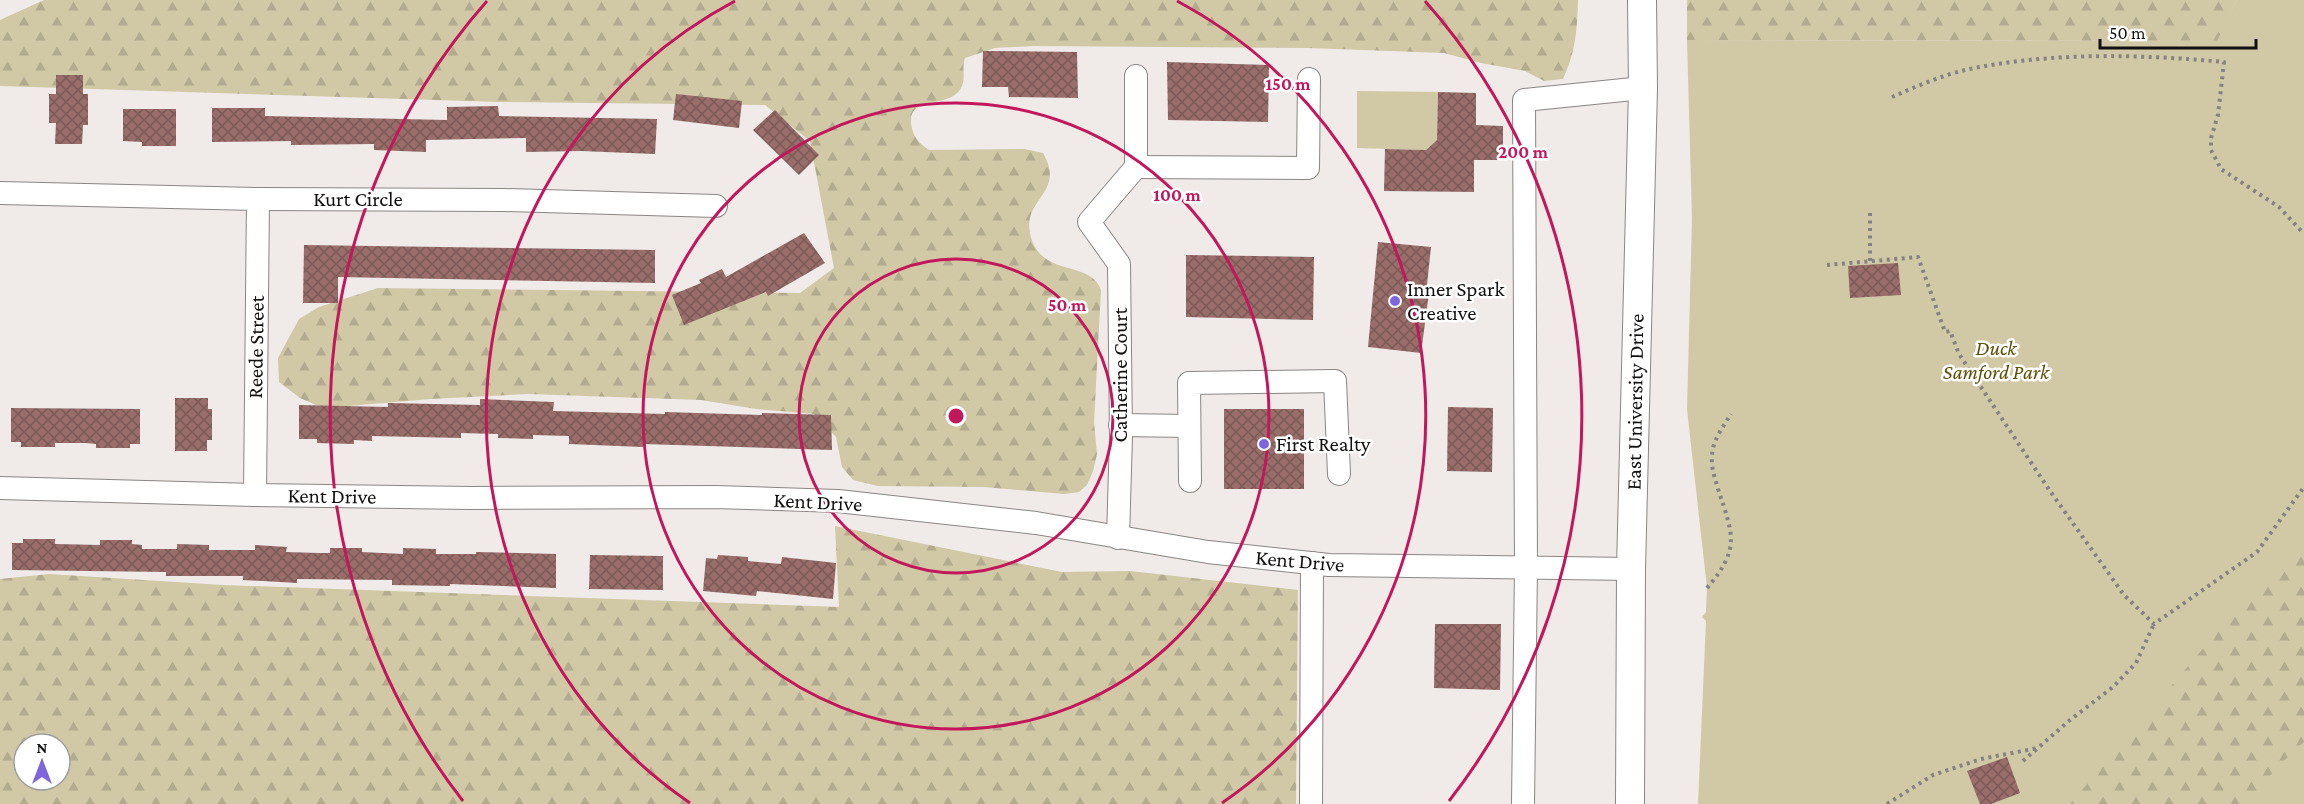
<svg xmlns="http://www.w3.org/2000/svg" width="2304" height="804" font-family="'Crimson Pro',serif">
  <defs>
    <pattern id="forest-firs" width="22" height="20" patternUnits="userSpaceOnUse" patternTransform="scale(1.5)"><rect width="22" height="20" fill="#d1c8a6"/><path d="M5 1l3.5 6h-7zM16 11l3.5 6h-7z" fill="#b2ab8e"/></pattern>
    <pattern id="building-cross-hatch" width="8" height="8" patternUnits="userSpaceOnUse" patternTransform="scale(1.5)"><rect width="8" height="8" fill="#996e6a"/><path d="M0 0l8 8M0 8l8-8" fill="none" stroke="#7b5956"/></pattern>
  </defs>
  <rect width="100%" height="100%" fill="#f0eae8"/>
  <g fill="#d1c8a6">
    <path d="M2237,0h67v804h-606l8,-183 -4,-4 4,-5 1,-24 -20,-179 5,-190 -5,-179 529,1z"/>
    <path d="M1357,91l81,1 -1,48 -11,10 -69,-2z"/>
  </g>
  <g fill="url(#forest-firs)" fill-rule="evenodd">
    <path d="M44,0h1534c-1,30 -2,51 -15,79l-19,2 -19,-10 -44,-8 -37,-10 -135,-5 -275,-2 -39,2 -30,10c-4,11 2,21 -5,32 -15,20 -56,3 -48,39 3,10 8,15 17,21l96,-1 18,4c23,40 -20,45 -13,80 9,46 61,26 71,57l-7,132 3,32 -4,17 -6,14 -8,7 -15,2 -80,-7 -106,-1 -25,-6 -11,-13 -6,-30 -22,-23 -58,-5 -55,-9 -173,-6 -97,5 -83,7h-30l-18,-8 -21,-16 -1,-24 21,-39 20,-12 59,-19 422,5 34,-25 -24,-127 -45,-36 -266,-3 -499,-16v-66z"/>
    <path d="M1687,0h550l-20,41 -530,-1z"/>
    <path d="M835,526l227,46 68,-1 168,19 -2,214h-1296v-225l49,-5 174,11 616,22zM24,744h36v36h-36z"/>
    <path d="M2304,543v199c-21,19 -40,37 -53,62h-181l154,-180z"/>
  </g>
  <g fill="url(#building-cross-hatch)">
    <path d="M983,51l94,1 1,46 -69,-1 -1,-10h-26z"/>
    <path d="M1167,62l102,3 -1,57 -100,-2z"/>
    <path d="M56,75h27v19h5v31h-5l-1,19h-27l1,-21h-7v-29h7z"/>
    <path d="M1438,92l38,1v32l27,1v34h-29v32l-90,-1 1,-42 41,1 11,-10z"/>
    <path d="M676,94l66,7 -3,27 -66,-8z"/>
    <path d="M498,106l1,10 158,3 -2,35 -74,-3 -55,1v-14l-100,2v12l-52,-2v-6l-83,1v-4l-79,1v-34h53v8l182,4v-13z"/>
    <path d="M123,109h53v37h-34v-4l-19,-1z"/>
    <path d="M775,110l44,45 -20,20 -46,-45z"/>
    <path d="M804,233l21,30 -57,33 -2,-4 -82,33 -12,-30 29,-12 -2,-3 23,-11 4,8z"/>
    <path d="M1378,242l53,5 -4,38h3l-9,68 -53,-6z"/>
    <path d="M304,245l351,5v33l-317,-6v26h-35z"/>
    <path d="M1186,255l128,2 -1,63 -127,-3z"/>
    <path d="M1898,263l3,32 -51,3 -2,-32z"/>
    <path d="M175,398h33v11h4v31h-5v11h-32z"/>
    <path d="M480,399l74,3 -1,9 112,3v-2l97,3v-2l69,2 1,35 -189,-6v3l-74,-3v-8l-36,-1v4l-35,-1v-4l-37,-1v5l-89,-2v5l-18,-1v4l-37,-1v-4h-18v-34l89,2v-4l92,2z"/>
    <path d="M1448,407l45,1 -1,64 -45,-1z"/>
    <path d="M11,408l129,1v35h-10v4h-34v-4l-10,-1h-31v4h-34v-5h-10z"/>
    <rect x="1224" y="409" width="80" height="80"/>
    <path d="M23,539h32v5l45,1v-5h32v4l10,1v4h35v-5l32,1v5h46v-5l32,2 -1,5 33,1h11v-5h32v4l41,2v-6l33,1v5h40v-2l80,2v34l-106,-4v2l-58,-1v-5l-95,-1v4l-54,-3v-4h-77v-4l-154,-2v-27h11z"/>
    <path d="M590,555l73,1v34l-74,-1z"/>
    <path d="M718,555l30,2v4l33,3 1,-7 54,6 -3,36 -76,-8 -1,5 -53,-5 3,-33 11,1z"/>
    <path d="M1435,624h66l-1,66 -66,-2z"/>
    <path d="M2007,757l13,36 -29,11h-11l-13,-33z"/>
  </g>
  <g fill="none" stroke-linecap="round" stroke-linejoin="round">
    <defs>
      <g id="minor">
        <path d="M1136,167l172,1 1,-89"/>
        <path d="M0,193l258,6 246,1 212,6"/>
        <path d="M1120,425l69,1"/>
        <path d="M1190,481l-1,-98 146,-2 4,93"/>
        <path d="M0,488l255,7 216,3 244,-1 123,4 198,22 172,29 121,13 302,4"/>
        <path d="M255,495l3,-296"/>
        <path d="M1118,538l3,-102 -2,-172 -30,-42 47,-55v-91"/>
        <path d="M1311,804l1,-241"/>
        <path d="M1523,804l3,-237 -2,-467 119,-12"/>
      </g>
      <path id="major" d="M1630,804l1,-235 12,-481 -1,-88"/>
    </defs>
    <use href="#minor" stroke="#8a8683" stroke-width="24"/>
    <use href="#major" stroke="#8a8683" stroke-width="30"/>
    <g stroke="#868281" stroke-width="4" stroke-dasharray="3 4.5" stroke-linecap="butt">
      <path d="M1892,97c23,-10 48,-21 73,-27 83,-18 174,-16 259,-8l-6,53 -7,23v12l10,19 58,38 25,27"/>
      <path d="M1870,261v-51"/>
      <path d="M1827,265l91,-8 27,75 5,-1 9,23 91,137 74,104 30,29 103,-72 47,-65"/>
      <path d="M1707,588c34,-40 26,-53 11,-99 -3,-11 -7,-21 -6,-32 0,-16 11,-30 19,-43"/>
      <path d="M2023,761l47,-41 43,-33 23,-24 18,-39"/>
      <path d="M1887,804l46,-29 48,-16 57,-11"/>
    </g>
    <use href="#minor" stroke="#fff" stroke-width="22"/>
    <use href="#major" stroke="#fff" stroke-width="28"/>
  </g>
  <g fill="none" stroke="#c2185b" stroke-width="3">
    <circle cx="956" cy="416" r="157"/>
    <circle cx="956" cy="416" r="313"/>
    <path d="M690 803A470 470 0 0 1 735 1M1177 1A470 470 0 0 1 1222 803"/>
    <path d="M463 801A626 626 0 0 1 487 1M1425 1A626 626 0 0 1 1449 801"/>
  </g>
  <g fill="#7d65e0" stroke="#fff" stroke-width="2">
    <circle cx="1395" cy="301" r="6"/>
    <circle cx="1264" cy="444" r="6"/>
  </g>
  <g text-anchor="middle" stroke-width="5" stroke-linejoin="round" paint-order="stroke">
    <g font-size="21" fill="#12100f" stroke="#fff">
      <text x="358" y="206">Kurt Circle</text>
      <text transform="translate(256 347) rotate(-89)" y="7">Reede Street</text>
      <text transform="translate(1120 375) rotate(-90)" y="7">Catherine Court</text>
      <text transform="translate(1635 402) rotate(-89)" y="7">East University Drive</text>
      <text transform="translate(332 496) rotate(1)" y="7">Kent Drive</text>
      <text transform="translate(818 502) rotate(3)" y="7">Kent Drive</text>
      <text transform="translate(1300 561) rotate(5)" y="7">Kent Drive</text>
    </g>
    <g font-size="21" fill="#12100f" stroke="#fff" text-anchor="start">
      <text x="1407" y="296">Inner Spark<tspan x="1407" dy="24">Creative</tspan></text>
      <text x="1276" y="451">First Realty</text>
    </g>
    <g font-size="21" font-style="italic" fill="#5e4f07" stroke="#fff">
      <text x="1996" y="355">Duck<tspan x="1996" dy="24">Samford Park</tspan></text>
    </g>
  </g>
  <circle cx="956" cy="416" r="9" fill="#c2185b" stroke="#fff" stroke-width="3"/>
  <g font-size="18" text-anchor="middle" font-weight="bold" fill="#c2185b" stroke="#fff" stroke-width="5" stroke-linejoin="round" paint-order="stroke">
    <text x="1288" y="90">150 m</text>
    <text x="1523" y="158">200 m</text>
    <text x="1177" y="201">100 m</text>
    <text x="1067" y="311">50 m</text>
  </g>
  <g transform="translate(42 762)"><circle r="28" fill="#ffffff" stroke="#a09f9f" stroke-width="1.5"/>
  <path d="M0-4.5L10 22L0 15L-10 22Z" fill="#7d65e0"/>
  <text y="-9" font-size="16" font-weight="bold" text-anchor="middle" fill="#12100f">N</text>
  </g>
  <path d="M2100 39v9h156v-9" fill="none" stroke="#12100f" stroke-width="3"/>
  <text x="2109" y="39" font-size="18" fill="#12100f" stroke="#ffffff" stroke-width="4.5" paint-order="stroke">50 m</text>
</svg>
